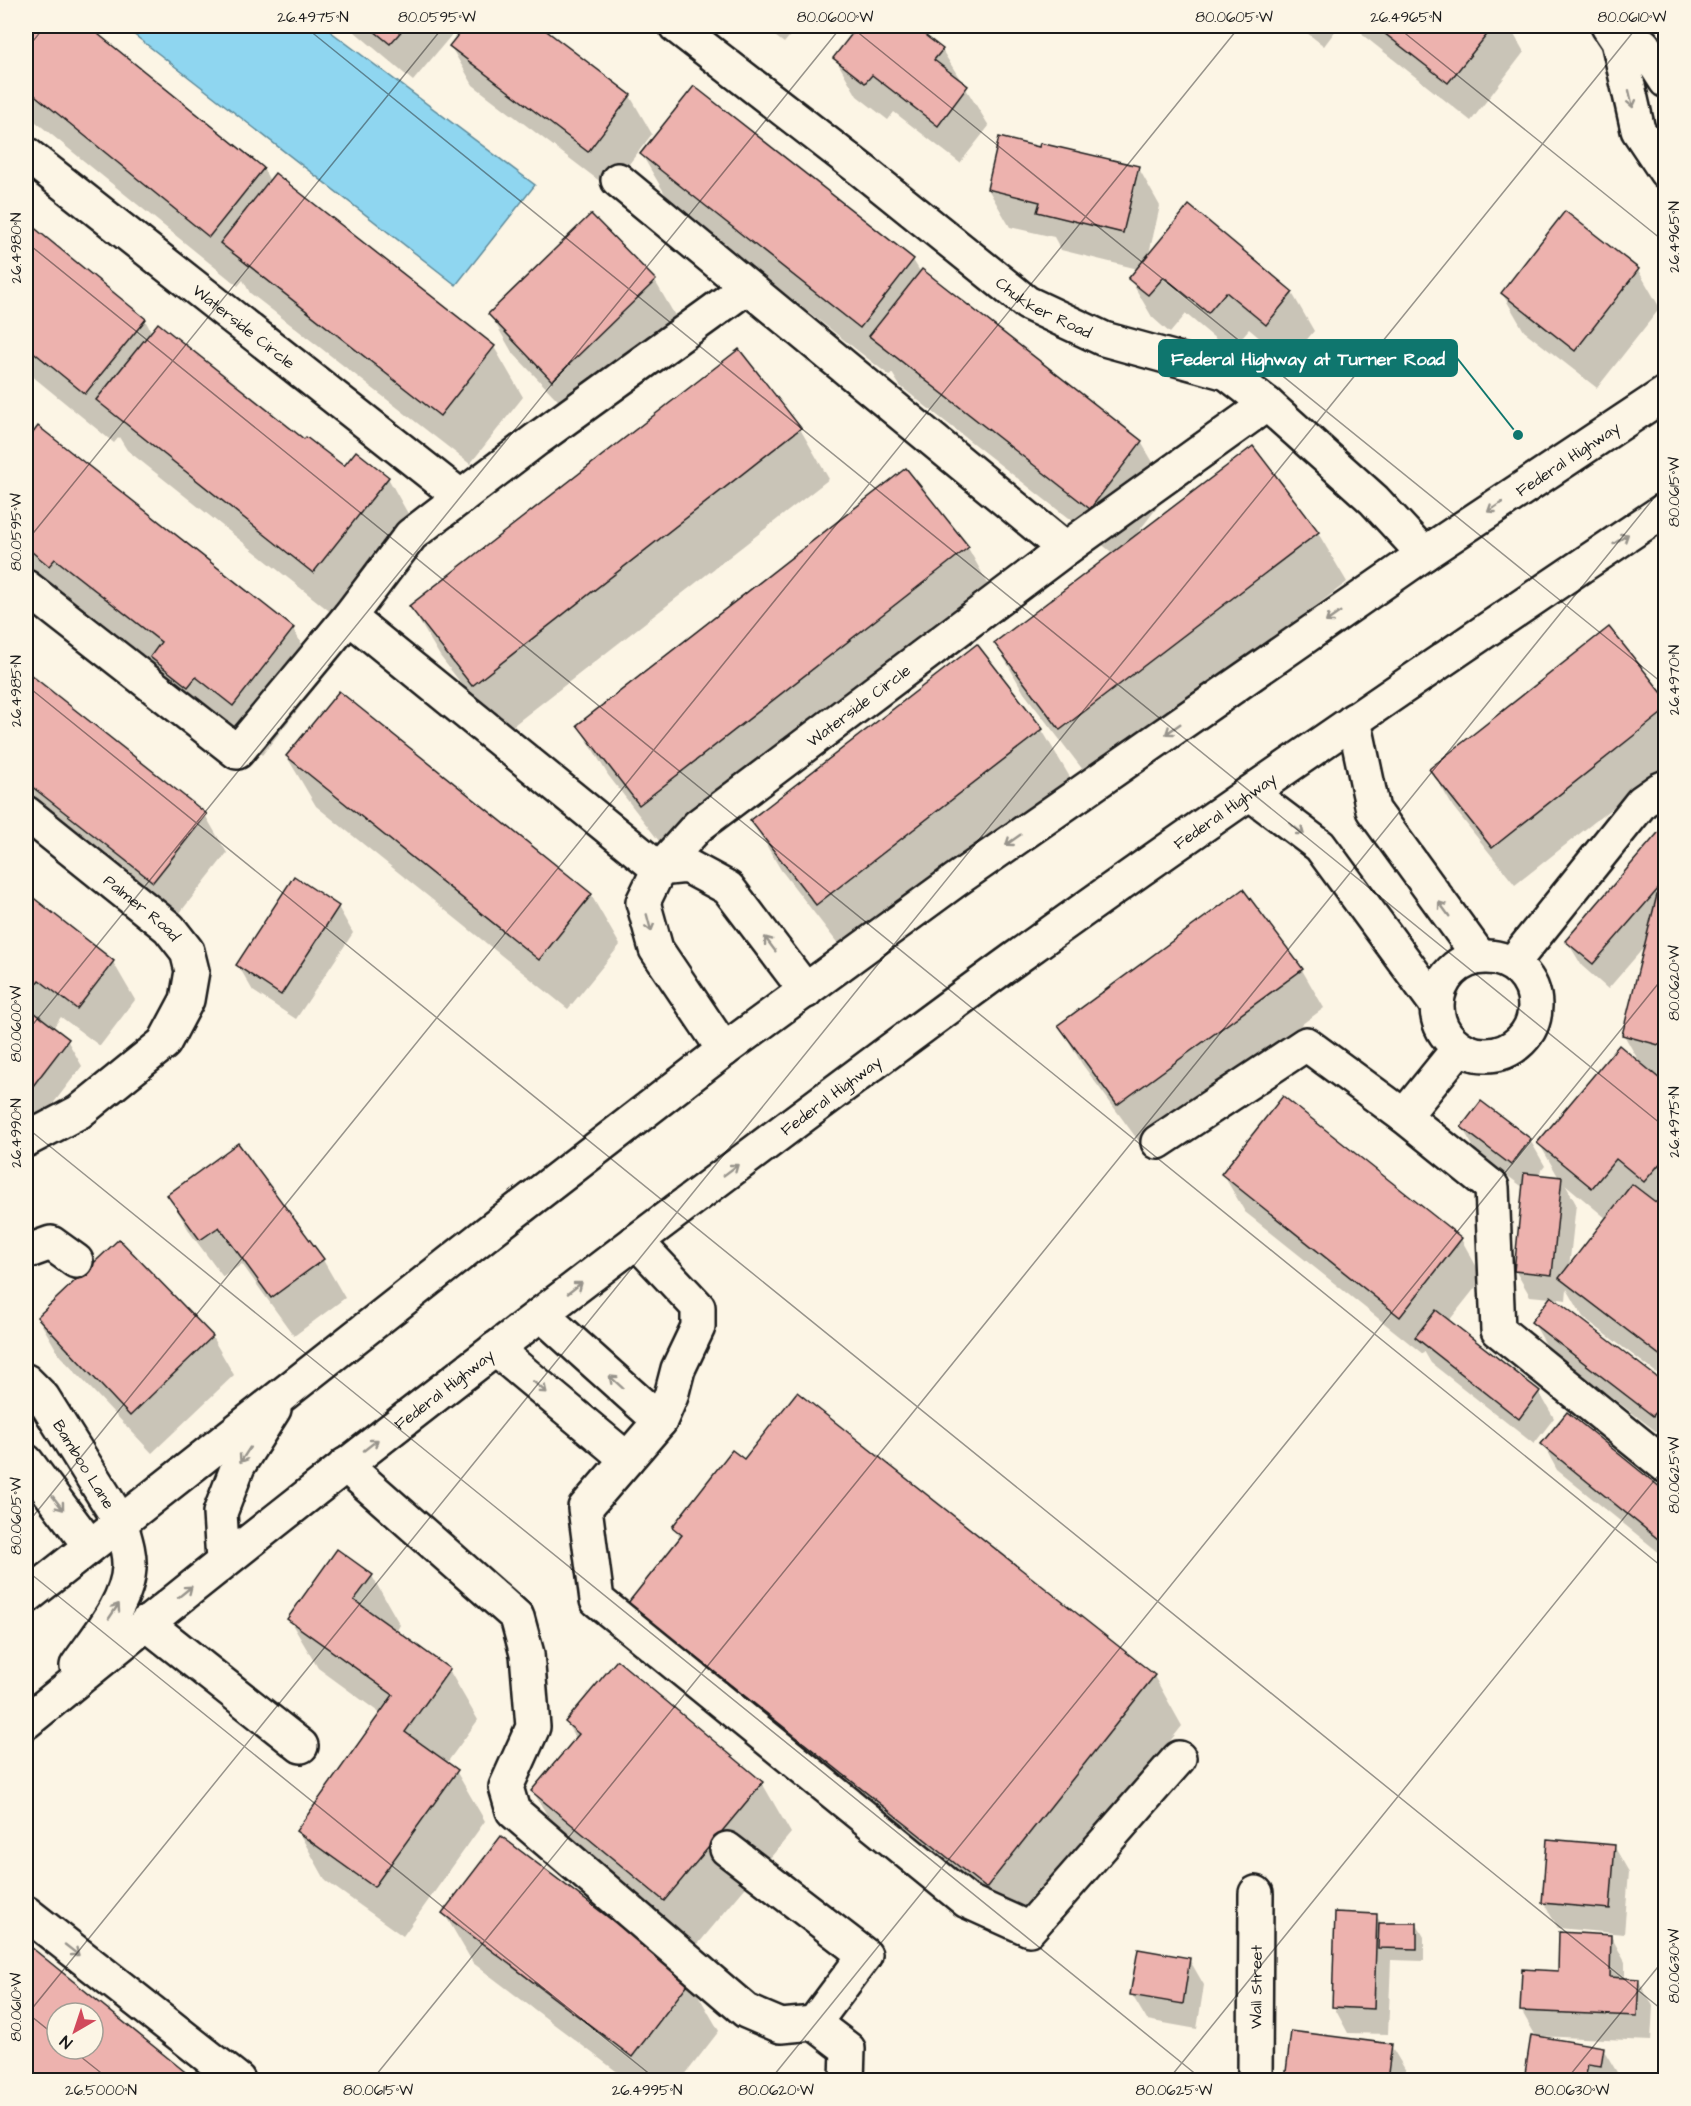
<svg xmlns="http://www.w3.org/2000/svg" width="1691" height="2106" font-family="'Architects Daughter',sans-serif">
  <rect width="100%" height="100%" fill="#fcf5e5"/>
  <filter id="ink" filterUnits="userSpaceOnUse"><feTurbulence type="fractalNoise" baseFrequency=".0167" numOctaves="2"/><feDisplacementMap in="SourceGraphic" scale="12" xChannelSelector="R" yChannelSelector="G"/><feConvolveMatrix kernelMatrix="1 2 1 2 8 2 1 2 1" color-interpolation-filters="sRGB"/></filter>
  <g filter="url(#ink)">
    <path fill="#8fd6f0" stroke="#618c9b" stroke-width="1.5" d="M123,26h200l212,159 -79,100z"/>
    <g fill="#0003" fill-rule="evenodd">
      <path d="M26,26h60l177,142 7,13 224,166 29,50 -53,67 -220,-171 -7,-13 -5,6 -212,-172z"/>
      <path d="M348,26h111l-46,55z"/>
      <path d="M467,26h70l93,70 22,38 -42,55 -137,-104 -22,-38z"/>
      <path d="M762,26h36l-14,17z"/>
      <path d="M860,26h51l31,24 47,76 -29,37 -66,-51 -6,8 -31,-24 -22,-38z"/>
      <path d="M1298,26h41l-15,20z"/>
      <path d="M1358,26h151l15,26 -53,69 -107,-85z"/>
      <path d="M694,88l219,172 8,13 220,169 29,49 -35,45 183,-3 29,49 -257,197 -66,-86 -28,-49 118,-90 -214,-168 -8,-13 -2,3 -219,-172 -29,-49z"/>
      <path d="M1041,149l97,18 22,39 -12,52 144,35 22,38 -26,31 -39,-33 -19,22 -44,-37 -16,19 -18,-16 -22,-38 8,-10 -77,-19 -7,-13 -44,-10 -22,-38z"/>
      <path d="M26,223l119,97 7,13 152,108 40,27 44,10 28,50 -74,93 -215,-171 -8,-13 -5,6 -88,-72z"/>
      <path d="M1638,270l22,38 -63,80 -73,-57 -22,-38z"/>
      <path d="M655,281l22,38 -102,99 -63,-66 -22,-38z"/>
      <path d="M738,351l62,78 29,50 -328,256 -61,-79 -29,-49z"/>
      <path d="M26,421l8,13 4,-5 255,200 29,50 -60,76 -37,-30 -45,-18 -25,-43 -71,-56 -5,7 -53,-42z"/>
      <path d="M906,470l62,78 28,50 -327,256 -61,-79 -29,-49z"/>
      <path d="M977,646l65,84 29,49 -225,175 -65,-84 -29,-49z"/>
      <path d="M26,673l179,142 22,38 -52,66 -149,-118z"/>
      <path d="M1666,700v65l-151,120 -62,-78 -22,-38z"/>
      <path d="M287,757l304,138 29,50 -52,64 -252,-203z"/>
      <path d="M1666,831v248l-13,-4 13,11v294l-83,-63 -16,-28 -1,11 -14,-2 114,88v53l-118,-91 -15,-26 18,-24 -21,-2 -15,-26 9,-82 -47,-35 -15,-26 68,13 15,26 -8,10 22,2 -20,-35 102,-78 -17,-30 22,-90 -38,44 -26,-23 -15,-25zM1565,1184l42,35 -38,49 7,-64z"/>
      <path d="M294,878l44,29 15,26 -57,86 -43,-28 -15,-26z"/>
      <path d="M26,894l87,68 22,38 -35,46 -39,-29 -9,12 15,11 15,26 -56,73z"/>
      <path d="M1302,970l22,38 -184,135 -58,-79 -22,-38z"/>
      <path d="M238,1146l85,114 22,38 -51,38 -52,-72 -19,13 -32,-43 -22,-38z"/>
      <path d="M1223,1174l238,65 22,39 -35,44 91,70 15,26 -20,26 -103,-81 -7,-12 -1,3 -178,-142z"/>
      <path d="M119,1241l93,96 22,38 -82,78 -92,-97 -22,-38z"/>
      <path d="M1543,1444l123,50v64l-109,-88z"/>
      <path d="M744,1461l410,215 28,50 -167,210 -357,-284 -28,-49 50,-65 -6,-11z"/>
      <path d="M372,1576l28,49 -4,7 53,38 29,50 -32,44 10,7 29,50 -82,115 -77,-55 -28,-50 83,-117 -63,-46 -29,-49z"/>
      <path d="M566,1722l196,61 29,50 -98,117 -131,-109 -29,-50 43,-52z"/>
      <path d="M1614,1846l15,26 -5,62 -66,-6 -15,-26z"/>
      <path d="M444,1913l246,68 29,50 -38,49h-53l-155,-117z"/>
      <path d="M1376,1915l6,10h35l7,12v24l-33,-1 -3,74 -40,-1 -14,-26z"/>
      <path d="M1611,1936l14,26v17l13,1 15,26 -2,35 -113,-5v2l65,11 15,25 -1,6h-92l7,-43 5,1 -16,-28 39,-37z"/>
      <path d="M26,1945l162,131 3,4h-165zM57,2013h36v36h-36z"/>
      <path d="M1189,1959l15,26 -7,44 -50,-9 -15,-25z"/>
      <path d="M1293,2033l98,13 15,25 -1,9h-119z"/>
    </g>
    <g fill="#edb2ae" stroke="#1c1c1c" stroke-width="1.5" fill-rule="evenodd">
      <path d="M26,26h62l176,142 -55,69 -183,-149z"/>
      <path d="M368,26h38l-16,18z"/>
      <path d="M465,26h75l91,69 -43,57 -139,-106z"/>
      <path d="M858,26h55l30,23 -9,11 34,26 -30,40 -66,-51 -7,8 -32,-25z"/>
      <path d="M1375,26h119l-46,57z"/>
      <path d="M694,86l220,173 -54,69 -220,-174z"/>
      <path d="M999,137l40,10 1,-4 99,23 -16,67 -86,-21 3,-10 -53,-13z"/>
      <path d="M275,173l220,173 -55,70 -220,-173z"/>
      <path d="M1189,205l104,87 -27,33 -40,-33 -18,21 -44,-36 -16,18 -20,-16z"/>
      <path d="M1565,211l74,58 -64,82 -74,-58z"/>
      <path d="M591,214l65,66 -104,101 -64,-67z"/>
      <path d="M26,221l120,98 -61,75 -59,-48z"/>
      <path d="M922,269l220,172 -52,68 -221,-173z"/>
      <path d="M158,323l146,116 2,-2 38,29 12,-15 33,26 -76,96 -217,-173z"/>
      <path d="M739,349l62,79 -329,258 -63,-80z"/>
      <path d="M38,426l256,202 -61,78 -37,-29 -8,10 -38,-30 11,-15 -106,-83 -6,7 -23,-19v-105z"/>
      <path d="M1253,446l66,86 -259,198 -66,-87z"/>
      <path d="M906,468l63,79 -330,258 -62,-80z"/>
      <path d="M1609,627l57,71v12l-174,138 -63,-79z"/>
      <path d="M977,644l66,85 -227,176 -66,-85z"/>
      <path d="M26,671l181,143 -54,68 -127,-100z"/>
      <path d="M339,691l253,203 -53,66 -253,-204z"/>
      <path d="M1663,827l3,2v51l-73,84 -28,-23z"/>
      <path d="M294,876l45,30 -58,89 -45,-30z"/>
      <path d="M1243,889l60,80 -186,136 -59,-80z"/>
      <path d="M26,892l88,69 -37,48 -38,-29 -8,10 -5,-4z"/>
      <path d="M1657,895l9,3v149l-44,-12z"/>
      <path d="M26,1006l43,33 -43,56z"/>
      <path d="M1619,1045l47,39v78l-3,-2 -19,22 -28,-23 -24,29 -55,-45z"/>
      <path d="M1283,1096l179,142 -62,79 -179,-143z"/>
      <path d="M1481,1101l50,38 -20,26 -50,-38z"/>
      <path d="M238,1143l86,116 -53,39 -52,-71 -19,13 -33,-45z"/>
      <path d="M1524,1173l38,4 -10,98 -38,-4z"/>
      <path d="M1632,1184l34,26v150l-107,-82z"/>
      <path d="M119,1239l94,97 -83,80 -93,-99z"/>
      <path d="M1551,1296l115,88v16l-13,16 -122,-94z"/>
      <path d="M1436,1310l104,81 -21,28 -104,-82z"/>
      <path d="M797,1392l358,283 -169,213 -358,-285 54,-68 -10,-8 60,-77 12,9z"/>
      <path d="M1567,1412l99,80v38l-8,9 -117,-95z"/>
      <path d="M337,1549l36,26 -19,25 96,69 -45,63 53,38 -84,117 -78,-56 97,-136 -106,-76z"/>
      <path d="M617,1660l146,122 -99,119 -133,-110 48,-57 -14,-12z"/>
      <path d="M501,1836l190,144 -59,77 -190,-144z"/>
      <path d="M1547,1839l68,6 -5,64 -68,-6z"/>
      <path d="M1335,1912l42,2 -3,95 -42,-2z"/>
      <path d="M1379,1923h38v26l-39,-1z"/>
      <path d="M1559,1932l52,3 -1,42 29,2 -2,37 -117,-5 2,-42 36,2z"/>
      <path d="M26,1943l163,132 -4,5h-155l-4,-3zM57,2013h36v36h-36z"/>
      <path d="M1138,1949l52,9 -7,46 -53,-9z"/>
      <path d="M1291,2031l101,13 -5,36h-102z"/>
      <path d="M1531,2035l73,12 -3,19 -13,-2 -3,16h-61z"/>
    </g>
    <g fill="none" stroke-linecap="round" stroke-linejoin="round">
      <defs>
        <g id="minor">
          <path id="s1" d="M676,26l187,145 164,132 77,36 123,34 40,31 107,96 50,54"/>
          <path d="M1608,26l10,15 20,89 28,42"/>
          <path d="M1618,41l25,4 23,36"/>
          <path id="s2" d="M26,154l435,343"/>
          <path d="M618,180l447,369"/>
          <path d="M26,587l211,165 112,-135 62,-82 126,-96 210,-152"/>
          <path d="M349,617l310,252 28,-3 41,22 78,103"/>
          <path d="M1354,720l19,90 106,146"/>
          <path d="M1250,793l70,53 116,158"/>
          <path id="s3" d="M26,813l143,115 18,23 5,20 -5,29 -23,43 -85,69 -53,28"/>
          <circle cx="1486" cy="1006" r="49"/>
          <path d="M1512,964l130,-162 17,-12 7,-3"/>
          <path id="s4" d="M724,1050l-68,-101 -13,-47 16,-33 39,-43 367,-277 202,-145"/>
          <path d="M1404,1116l88,71 6,143 168,136"/>
          <path d="M1158,1142l148,-98 98,72 55,-68"/>
          <path d="M636,1241l62,66v20l-20,42 -7,27 -11,25 -75,87 12,92 370,301 62,28 150,-171"/>
          <path d="M26,1252l25,-9 25,18"/>
          <path d="M541,1314l119,107"/>
          <path d="M495,1349l132,110"/>
          <path id="s5" d="M26,1381l17,17 77,123"/>
          <path d="M26,1461l64,85"/>
          <path d="M345,1465l172,152 10,37 6,73 -27,60 7,24 233,200 35,15 33,-3 34,26 -1,31"/>
          <path d="M146,1623l155,123"/>
          <path d="M727,1849l138,106 -51,68"/>
          <path d="M26,1913l212,167"/>
          <path id="s6" d="M1255,2080l1,-187"/>
        </g>
        <g id="major">
          <path d="M223,1561l-3,-48 18,-47 36,-57"/>
          <path id="s7" d="M26,1597l464,-366 234,-181 232,-170 468,-326 242,-161"/>
          <path d="M77,1666c19,-28 51,-64 52,-99 1,-15 -5,-31 -9,-46"/>
          <path id="s8" d="M26,1722c214,-176 432,-346 653,-513 112,-84 224,-169 337,-251 214,-154 431,-302 650,-449"/>
        </g>
      </defs>
      <use href="#minor" stroke="#1c1c1c" stroke-width="38"/>
      <use href="#major" stroke="#1c1c1c" stroke-width="38"/>
      <use href="#minor" stroke="#fcf5e5" stroke-width="33"/>
      <use href="#major" stroke="#fcf5e5" stroke-width="33"/>
    </g>
    <defs><path id="oneway-shaft" d="M-6 0H5M1.5-3L5.5 0L1.5 3" fill="none" stroke-width="1.6" stroke-linecap="round" stroke-linejoin="round" transform="scale(1.5)"/></defs>
    <g stroke="#97938b">
      <use href="#oneway-shaft" transform="translate(1631 99) rotate(77)"/>
      <use href="#oneway-shaft" transform="translate(1495 507) rotate(146)"/>
      <use href="#oneway-shaft" transform="translate(1621 539) rotate(-34)"/>
      <use href="#oneway-shaft" transform="translate(1333 617) rotate(145)"/>
      <use href="#oneway-shaft" transform="translate(1173 729) rotate(145)"/>
      <use href="#oneway-shaft" transform="translate(1297 829) rotate(37)"/>
      <use href="#oneway-shaft" transform="translate(1013 840) rotate(145)"/>
      <use href="#oneway-shaft" transform="translate(1444 909) rotate(-126)"/>
      <use href="#oneway-shaft" transform="translate(649 923) rotate(75)"/>
      <use href="#oneway-shaft" transform="translate(770 944) rotate(-127)"/>
      <use href="#oneway-shaft" transform="translate(731 1170) rotate(-37)"/>
      <use href="#oneway-shaft" transform="translate(575 1288) rotate(-38)"/>
      <use href="#oneway-shaft" transform="translate(616 1382) rotate(-138)"/>
      <use href="#oneway-shaft" transform="translate(540 1387) rotate(40)"/>
      <use href="#oneway-shaft" transform="translate(371 1445) rotate(-38)"/>
      <use href="#oneway-shaft" transform="translate(245 1455) rotate(123)"/>
      <use href="#oneway-shaft" transform="translate(58 1503) rotate(52)"/>
      <use href="#oneway-shaft" transform="translate(185 1592) rotate(-39)"/>
      <use href="#oneway-shaft" transform="translate(114 1611) rotate(-56)"/>
      <use href="#oneway-shaft" transform="translate(72 1950) rotate(38)"/>
    </g>
  </g>
  <path fill="none" stroke="#1c1c1c" stroke-width="1.5" stroke-opacity="0.45" d="M304,26l1362,1102M850,26l816,660M1396,26l270,217M26,50l19,-24M26,242l1640,1328M26,542l418,-516M26,685l1640,1328M26,1033l816,-1007M26,1127l1177,953M26,1525l1214,-1499M26,1570l631,510M26,2012l31,25M26,2016l1612,-1990M71,2049l39,31M372,2080l1294,-1597M770,2080l896,-1106M1168,2080l498,-614M1566,2080l100,-123"/>
  <g text-anchor="middle" stroke-width="4.5" stroke-linejoin="round" paint-order="stroke">
    <g font-size="16" fill="#1c1c1c" stroke="#fcf5e5">
      <text dy="6" stroke="none"><textPath href="#s1" startOffset="464">Chukker Road</textPath></text>
      <text dy="6" stroke="none"><textPath href="#s2" startOffset="278">Waterside Circle</textPath></text>
      <text dy="6" stroke="none"><textPath href="#s7" startOffset="1917">Federal Highway</textPath></text>
      <text dy="6" stroke="none"><textPath href="#s4" startOffset="466">Waterside Circle</textPath></text>
      <text dy="6" stroke="none"><textPath href="#s8" startOffset="1506">Federal Highway</textPath></text>
      <text dy="6" stroke="none"><textPath href="#s3" startOffset="150">Palmer Road</textPath></text>
      <text dy="6" stroke="none"><textPath href="#s8" startOffset="1020">Federal Highway</textPath></text>
      <text dy="6" stroke="none"><textPath href="#s8" startOffset="534">Federal Highway</textPath></text>
      <text dy="6" stroke="none"><textPath href="#s5" startOffset="102">Bamboo Lane</textPath></text>
      <text dy="6" stroke="none"><textPath href="#s6" startOffset="93">Wall Street</textPath></text>
    </g>
  </g>
  <path fill="none" stroke="#0f766e" stroke-width="2" d="M1518 435L1457 358"/>
  <circle fill="#0f766e" stroke="#fcf5e5" stroke-width="2" cx="1518" cy="435" r="6"/>
  <rect fill="#0f766e" stroke="#0f766e" stroke-width="2" x="1159" y="340" width="298" height="36" rx="6"/>
  <g font-size="18" text-anchor="middle" font-weight="bold" fill="#fff">
    <text x="1308" y="365">Federal Highway at Turner Road</text>
  </g>
  <rect width="1691" height="2106" fill="none" stroke="#fcf5e5" stroke-width="66"/>
  <g transform="translate(75 2031) rotate(219)"><circle r="28" fill="#fcf5e5" stroke="#a29e95" stroke-width="1.5"/>
  <path d="M0-4.5L10 22L0 15L-10 22Z" fill="#d1495b"/>
  <text y="-9" font-size="16" font-weight="bold" text-anchor="middle" fill="#1c1c1c">N</text>
  </g>
  <rect x="33" y="33" width="1625" height="2040" fill="none" stroke="#1c1c1c" stroke-width="2"/>
  <g font-size="15" text-anchor="middle" fill="#1c1c1c">
    <text x="313" y="22">26.4975°N</text>
    <text x="437" y="22">80.0595°W</text>
    <text x="835" y="22">80.0600°W</text>
    <text x="1234" y="22">80.0605°W</text>
    <text x="1406" y="22">26.4965°N</text>
    <text x="1632" y="22">80.0610°W</text>
    <text transform="translate(1674 237) rotate(-90)" y="5">26.4965°N</text>
    <text transform="translate(16 248) rotate(-90)" y="5">26.4980°N</text>
    <text transform="translate(1674 492) rotate(-90)" y="5">80.0615°W</text>
    <text transform="translate(16 532) rotate(-90)" y="5">80.0595°W</text>
    <text transform="translate(1674 680) rotate(-90)" y="5">26.4970°N</text>
    <text transform="translate(16 691) rotate(-90)" y="5">26.4985°N</text>
    <text transform="translate(1674 983) rotate(-90)" y="5">80.0620°W</text>
    <text transform="translate(16 1024) rotate(-90)" y="5">80.0600°W</text>
    <text transform="translate(1674 1122) rotate(-90)" y="5">26.4975°N</text>
    <text transform="translate(16 1133) rotate(-90)" y="5">26.4990°N</text>
    <text transform="translate(1674 1475) rotate(-90)" y="5">80.0625°W</text>
    <text transform="translate(16 1516) rotate(-90)" y="5">80.0605°W</text>
    <text transform="translate(1674 1966) rotate(-90)" y="5">80.0630°W</text>
    <text transform="translate(16 2007) rotate(-90)" y="5">80.0610°W</text>
    <text x="101" y="2095">26.5000°N</text>
    <text x="378" y="2095">80.0615°W</text>
    <text x="647" y="2095">26.4995°N</text>
    <text x="776" y="2095">80.0620°W</text>
    <text x="1174" y="2095">80.0625°W</text>
    <text x="1572" y="2095">80.0630°W</text>
  </g>
</svg>
